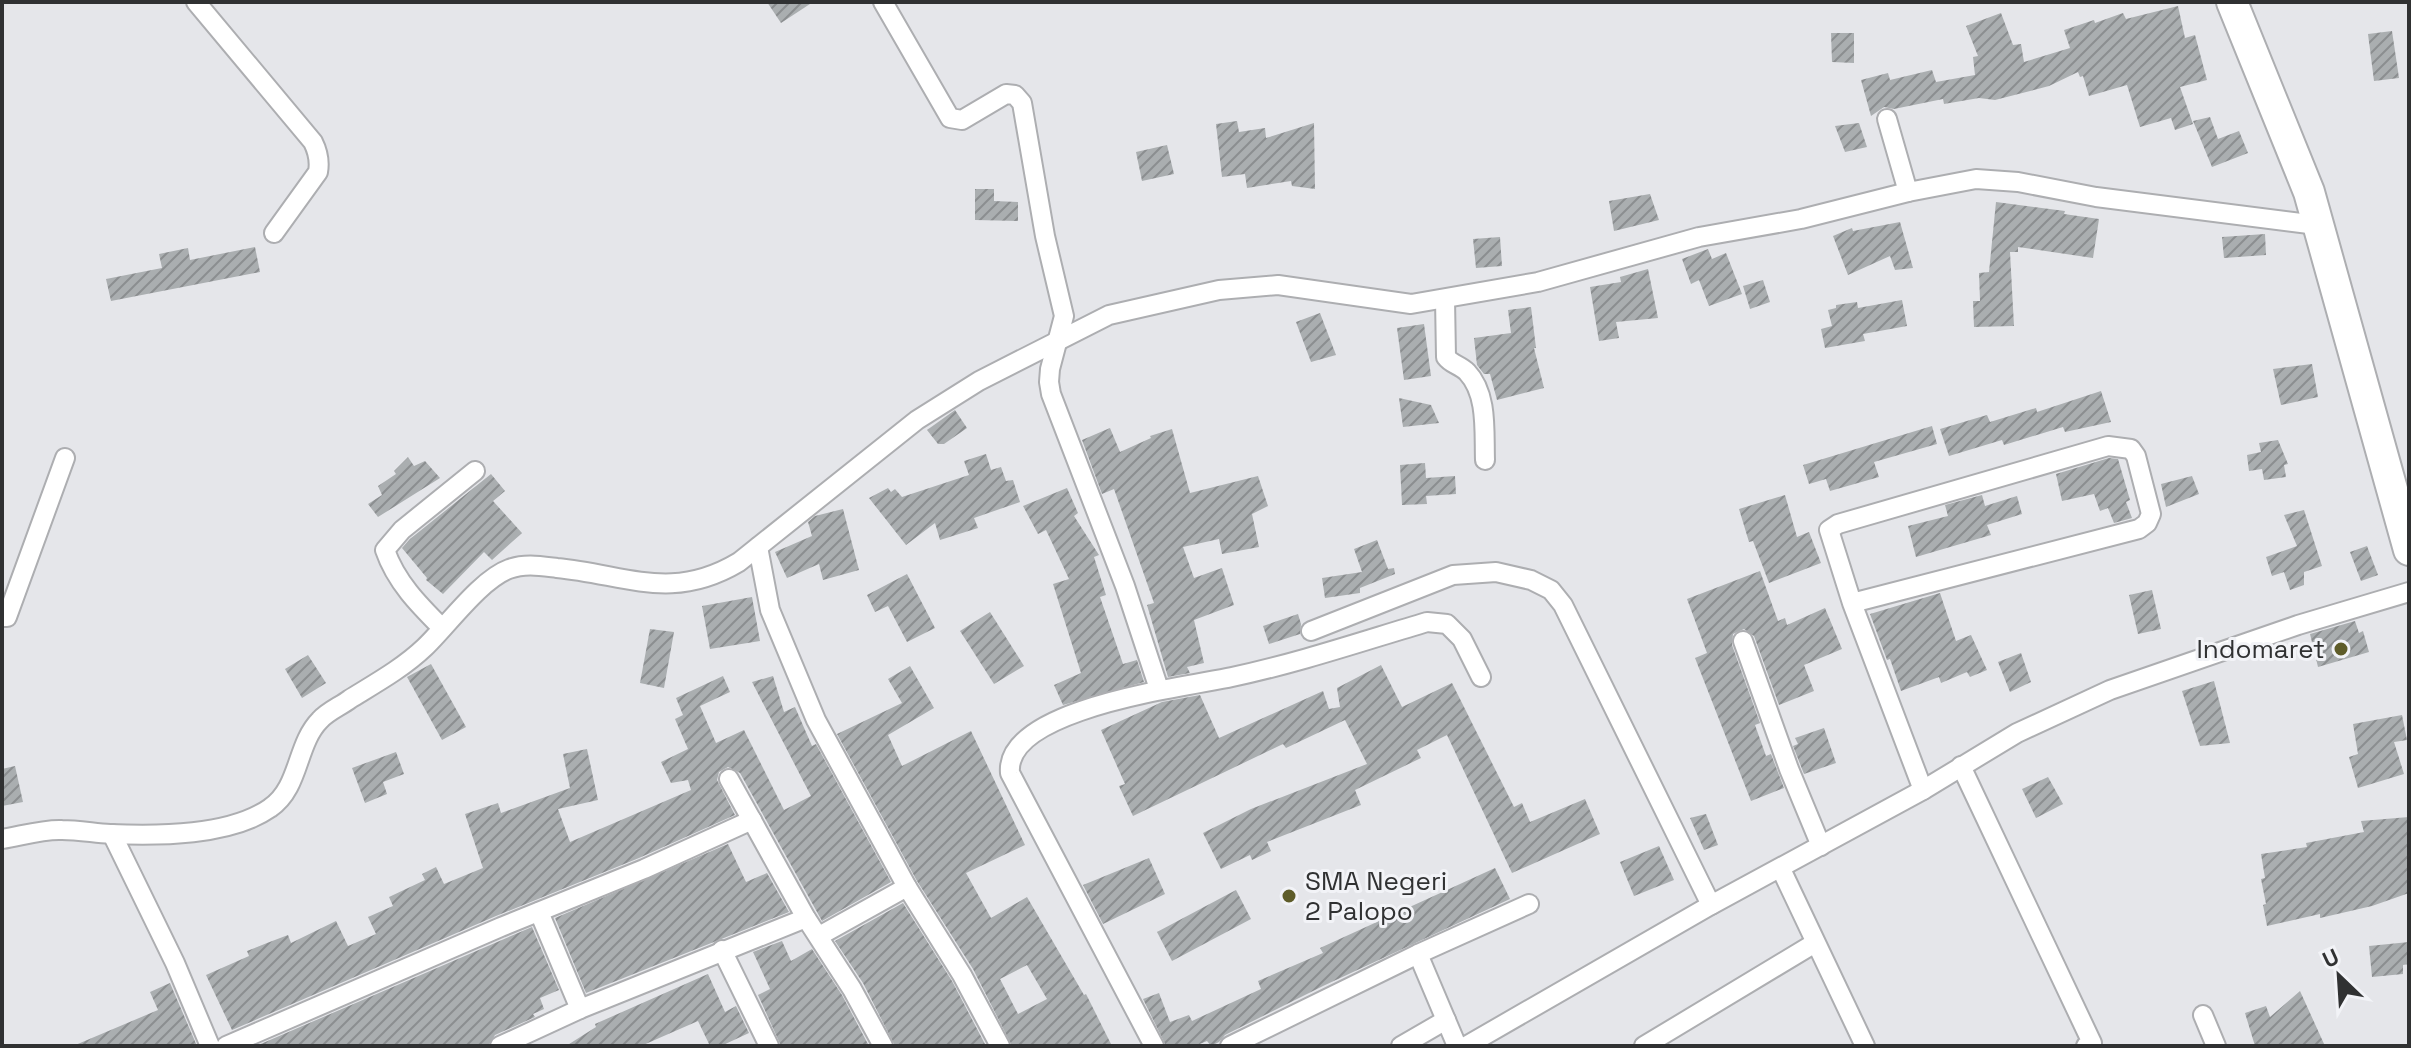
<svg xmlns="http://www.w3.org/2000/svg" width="2411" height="1048" font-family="'Space Grotesk',sans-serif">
  <defs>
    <pattern id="building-hatch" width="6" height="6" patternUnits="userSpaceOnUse" patternTransform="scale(2)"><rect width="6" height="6" fill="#aaaeb0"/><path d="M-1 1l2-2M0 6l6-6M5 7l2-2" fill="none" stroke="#8b8e90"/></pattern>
  </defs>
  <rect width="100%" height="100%" fill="#e5e6ea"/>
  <g fill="url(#building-hatch)" fill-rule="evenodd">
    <path d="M767,2h46l-32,21z"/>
    <path d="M2178,6l7,32 10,-3 12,45 -27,7 13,37 -18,6 -4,-12 -31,9 -13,-42 -38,11 -6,-20 -3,1 -2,-5 -29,14 -54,14 -16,-2 -35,6 -1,-5 -49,10 -10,-2 -13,9 -10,-36 27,-7 2,7 42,-10 4,12 39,-7 -2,-18 5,-1 -12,-30 35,-13 12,32 8,-1 3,18 46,-14 -6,-18 30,-10 1,3 28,-10 3,6z"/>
    <path d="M2392,31l7,47 -25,3 -6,-47z"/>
    <path d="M1831,33h23v30l-22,-1z"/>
    <path d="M2210,117l8,22 21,-8 9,22 -36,14 -19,-46z"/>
    <path d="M1237,121l2,11 26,-4 1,10 48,-15 1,66 -23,-3 -1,-5 -44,7 -2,-14 -23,3 -6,-53z"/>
    <path d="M1859,123l8,24 -22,5 -10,-26z"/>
    <path d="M1167,145l7,29 -32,7 -6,-29z"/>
    <path d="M975,189h19v12l24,1v19l-43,-1z"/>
    <path d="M1650,194l9,26 -45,11 -5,-30z"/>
    <path d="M1996,202l69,9 -1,3 35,5 -6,39 -75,-11v5h-8l4,74 -40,1 -1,-26h7l-1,-28 10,-1z"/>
    <path d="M1900,222l13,46 -18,2 -5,-14 -42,19 -15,-39 19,-8 1,3z"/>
    <path d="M2265,234l1,21 -42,3 -2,-21z"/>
    <path d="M1500,237l2,29 -26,2 -3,-29z"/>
    <path d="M255,247l5,25 -149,29 -5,-22 56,-11 -3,-14 29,-6 2,12z"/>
    <path d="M1708,249l4,10 14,-6 16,41 -33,12 -10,-26 -8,4 -9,-25z"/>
    <path d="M1648,269l10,49 -42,4 3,16 -20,3 -9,-54 31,-5 -1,-5z"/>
    <path d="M1763,280l7,22 -20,7 -7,-23z"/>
    <path d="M1902,300l5,26 -44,8 2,7 -40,7 -4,-19 11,-3 -4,-16 8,-2v-3l21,-3 1,6z"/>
    <path d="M1531,307l5,41h-2l10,40 -47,12 -7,-26h-6l-7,-9 -3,-27 37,-5 -3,-23z"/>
    <path d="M1320,313l16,42 -25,7 -15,-40z"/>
    <path d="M1424,324l7,52 -27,4 -7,-52z"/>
    <path d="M2312,364l6,33 -37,8 -8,-36z"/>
    <path d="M2101,391l10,31 -46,10 -2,-5 -59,18 -2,-5 -53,16 -9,-27 47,-14 3,7 46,-14 1,4z"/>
    <path d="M1399,398l32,7 8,18 -36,4z"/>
    <path d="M955,410l12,18 -23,16h-6l-11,-14z"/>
    <path d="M1932,426l5,18 -63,18 5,15 -49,14 -4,-12 -17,5 -6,-19z"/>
    <path d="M1110,428l10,24 31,-14 -1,-2 22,-7 18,64 68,-17 10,30 -16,8 7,33 -37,7 -3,-15 -36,8 11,31 28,-10 12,37 -40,15 10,43 -17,4 3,6 -22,4 -21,-72 7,-2 -40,-114 -12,5 -20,-54z"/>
    <path d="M2278,440l10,24 -4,1 2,12 -22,3 -2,-11 -13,2 -2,-16 14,-3 -2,-9z"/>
    <path d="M986,454l5,16 10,-3 5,14 7,-1 7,22 -46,16 4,10 -38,12 -5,-17 -29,22 -37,-47 19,-10 3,4 4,-3 7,8 67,-22 -5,-14z"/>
    <path d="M408,457l6,9 11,-5 15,17 -62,39 -10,-13 14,-9 -4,-9 18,-12 -2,-3z"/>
    <path d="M2109,458l9,1 12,41 -4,2 6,16 -18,5 -6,-15 -8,3 -6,-17 -32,7 -6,-27z"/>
    <path d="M1425,463l1,15 29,-2 1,18 -30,2 1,8 -25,1 -2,-40z"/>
    <path d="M491,474l14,17 -12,10 29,32 -30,27 -8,-8 -41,42 -17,-14 1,-2 -25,-30 8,-9z"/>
    <path d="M2192,476l7,18 -33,13 -5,-23z"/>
    <path d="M1067,488l11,25 -4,3 25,39 -5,2 12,38 -6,2 23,67 14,-4 7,22 -81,23 -9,-20 27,-12 -28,-89 16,-5 -23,-49 -8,4 -15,-28z"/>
    <path d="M1785,495l12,42 12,-5 12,31 -52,20 -16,-42 -4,1 -10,-33z"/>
    <path d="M1982,495l3,11 32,-10 5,18 -35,11 4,10 -75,22 -8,-31 40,-10 -3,-11z"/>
    <path d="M843,509l16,61 -36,10 -4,-16 -32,14 -12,-26 37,-16 -4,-14 7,-6z"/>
    <path d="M2304,510l18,56 -18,6v13l-14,5 -6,-18 -12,4 -6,-19 31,-11 -13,-31z"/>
    <path d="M1377,540l11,29 6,-1 1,6 -35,14v5l-35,5 -3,-20 40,-6 -8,-23z"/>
    <path d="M2367,546l11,29 -17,6 -11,-29z"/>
    <path d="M1760,571l18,50 7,-3 2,7 38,-17 17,41 -38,16 10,26 -35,14 -25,-69 -10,-7 -11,5 -1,11 28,78 -5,2 11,31 5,-2 13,34 -33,13 -56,-143 12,-5 -20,-54z"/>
    <path d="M907,574l28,54 -28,14 -19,-36 -13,6 -8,-17z"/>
    <path d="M2152,590l9,39 -23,5 -9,-39z"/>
    <path d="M1940,593l16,48 15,-6 16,35 -17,7 -3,-5 -26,11 -2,-6 -38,14 -11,-32 -3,1 -17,-46z"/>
    <path d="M752,597l8,44 -50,8 -8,-43z"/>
    <path d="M990,612l34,54 -30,18 -34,-53z"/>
    <path d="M1298,614l3,10 -1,10 -31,10 -6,-18z"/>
    <path d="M2355,621l4,12 4,-2 6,21 -51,15 -8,-33z"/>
    <path d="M650,629l24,3 -10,56 -24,-5z"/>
    <path d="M2021,653l10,29 -21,10 -12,-30z"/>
    <path d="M308,655l18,28 -24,15 -17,-29z"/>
    <path d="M431,664l35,63 -24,13 -35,-63z"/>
    <path d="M1381,665l21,42 50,-24 62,124 8,-4 8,19 55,-23 15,35 -88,39 -65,-138 -30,15 4,8 -66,32 6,15 -94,37 4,9 -19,9 -2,-5 -29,14 -18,-36 48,-24 116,-45 -22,-44 -59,28 -3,-4 -150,72 -14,-30 6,-2 -24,-54 61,-28 38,-7 19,43 104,-47 6,18 11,-2 -3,-19z"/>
    <path d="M910,666l24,42 -46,27 14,31 69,-35 54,114 -59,28 25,45 36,-21 57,98 2,-1 26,52h-100l-39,-77 -56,-88 -80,-147 65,-31 -14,-24zM1027,965l20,34 -29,15 -18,-35z"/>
    <path d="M723,676l7,16 -30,14 16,37 28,-13 40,80 27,-14 -59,-114 21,-6 11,36 11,-5 17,39 4,-2 75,138 -69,39 -82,-148 -12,-6 -9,5 -2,8 18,35 -96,43 -143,58 -264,114 -26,-55 43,-19 -2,-5 20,-8 21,-8 3,8 45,-22 12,25 28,-12 -8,-17 25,-11 -4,-9 36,-17 -3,-6 14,-7 8,17 39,-16 -18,-54 33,-11 3,10 69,-25 -7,-34 24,-5 11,51 -40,9 12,33 121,-52 -3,-10 -17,3 -10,-21 27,-13 -13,-30 8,-4 -7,-17z"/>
    <path d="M2214,681l16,62 -30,3 -18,-55z"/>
    <path d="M2402,715l5,25 -13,2 10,32 -46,14 -9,-31 9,-3 -5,-30z"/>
    <path d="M1824,728l12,35 -32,11 -11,-28 5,-2 -3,-6z"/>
    <path d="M396,752l8,22 -21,8 4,12 -22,9 -13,-35z"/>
    <path d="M15,766l8,36 -21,4v-37z"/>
    <path d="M2048,777l15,27 -27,14 -14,-29z"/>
    <path d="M1706,814l12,31 -14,5 -14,-32z"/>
    <path d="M2409,817v76l-37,13 -52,12v-4l-53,12 -4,-21 3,-1 -5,-25 4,-1 -4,-24 46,-7 -1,-4 58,-11 -3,-11z"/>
    <path d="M728,844l18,38 21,-9 22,39 -203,81 -31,-75z"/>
    <path d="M1659,846l15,34 -40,16 -14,-34z"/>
    <path d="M1149,858l16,36 -62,30 -20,-39z"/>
    <path d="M1495,868l15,31 -187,87 -98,49 -6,7 -8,4 -4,-5 -12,5h-29l-23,-47 16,-6 11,29 19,-7 3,6 69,-32 -3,-8 65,-28 -3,-5z"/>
    <path d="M1236,890l15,29 -79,42 -15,-29z"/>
    <path d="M903,903l49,78 34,65h-91l-32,-63 -28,-42z"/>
    <path d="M532,927l27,63 -19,8 4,11 -11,5 2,3 -40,18 -7,11h-232z"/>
    <path d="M782,941l9,20 21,-12 30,46 27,51h-88l-23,-51 12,-6 -17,-37z"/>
    <path d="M2409,942v22l-6,1v9l-31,3 -3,-31z"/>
    <path d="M708,974l17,38 11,-6 13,27 -28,13h-11l-12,-25 -57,25h-75l30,-19 -1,-3z"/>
    <path d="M170,983l27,63h-124l85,-36 -8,-18z"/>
    <path d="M2300,991l25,55h-70l-10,-33 21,-7 4,11z"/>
  </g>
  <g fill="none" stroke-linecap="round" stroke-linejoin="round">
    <defs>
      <g id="minor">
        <path d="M196,2l117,140c5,10 7,19 5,30l-44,61"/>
        <path d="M883,2l67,116 12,2 44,-26 9,1 7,8 23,133 19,80 -14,53 -1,13 2,12 74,192 34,103"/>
        <path d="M1887,119l21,73"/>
        <path d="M1445,299l1,58c5,7 14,8 21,15 21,22 17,60 18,88"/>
        <path d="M758,547l12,63 46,110 91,167 55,88 38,71"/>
        <path d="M1852,603l287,-74 8,-6 4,-9 -15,-58 -5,-7 -23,-3 -270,78 -9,6 23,73 71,187"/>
        <path d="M2,617h5l58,-159"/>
        <path d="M442,628c-23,-23 -46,-46 -57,-78l17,-20 73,-59"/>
        <path d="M1311,631l142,-56 43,-3 35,8 20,10 12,15 148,300"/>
        <path d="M1743,641l46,128 32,77"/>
        <path d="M1961,766l131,277 -6,3"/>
        <path d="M729,779l77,139 46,71 31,57"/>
        <path d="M112,834l63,129 35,83"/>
        <path d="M2,839c19,-3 41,-10 60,-9 16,0 32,3 48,4 48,2 120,2 160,-26 30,-20 26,-64 50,-88 8,-9 21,-14 30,-21 26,-16 53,-31 75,-52 22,-21 56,-68 84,-78 16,-6 32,-3 48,-1 71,7 115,34 182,-6l178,-142 62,-39 130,-66 110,-25 59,-5 133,19 127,-22 161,-45 102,-18 107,-27 68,-13 42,3 78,15 221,28"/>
        <path d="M1781,869l84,177"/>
        <path d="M539,912l41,97"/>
        <path d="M819,936l88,-49"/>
        <path d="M722,950l47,96"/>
        <path d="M1418,954l39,92"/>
        <path d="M2203,1015l13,31"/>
        <path d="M226,1046l275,-119 143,-58 108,-49"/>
        <path d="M500,1046l80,-37 226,-91"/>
        <path d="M1154,1046l-144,-273c-6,-65 176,-86 222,-96 66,-14 131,-36 195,-55l20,2 15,15 19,38"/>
        <path d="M1230,1046l188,-92 111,-50"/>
        <path d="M1401,1046l45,-26"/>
        <path d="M1466,1046l245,-141 212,-115 94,-57 93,-43 188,-65 111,-33"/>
        <path d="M1644,1046l171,-103"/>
      </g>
      <path id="trunk" d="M2232,2l77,190 100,358"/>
    </defs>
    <use href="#minor" stroke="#adaeb1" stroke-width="22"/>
    <use href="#trunk" stroke="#adaeb1" stroke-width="34"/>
    <use href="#minor" stroke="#fff" stroke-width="18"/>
    <use href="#trunk" stroke="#fff" stroke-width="30"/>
  </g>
  <g fill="#5e5c29" stroke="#f2f3f7" stroke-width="3">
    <circle cx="2341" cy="649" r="8"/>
    <circle cx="1289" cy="896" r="8"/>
  </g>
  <g text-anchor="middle" stroke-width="6" stroke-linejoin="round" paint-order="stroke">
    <g font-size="26" fill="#303132" stroke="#f2f3f7" text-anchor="end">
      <text x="2325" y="658">Indomaret</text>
      <text x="1305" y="890" text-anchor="start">SMA Negeri<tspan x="1305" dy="30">2 Palopo</tspan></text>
    </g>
  </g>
  <rect width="2411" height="1048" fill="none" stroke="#303132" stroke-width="8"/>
  <g transform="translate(2339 976) rotate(335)" stroke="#f2f3f7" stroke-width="6" paint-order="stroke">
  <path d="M0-6L14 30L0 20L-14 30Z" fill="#303132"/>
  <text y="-12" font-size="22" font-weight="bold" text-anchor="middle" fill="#303132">U</text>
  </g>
</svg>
